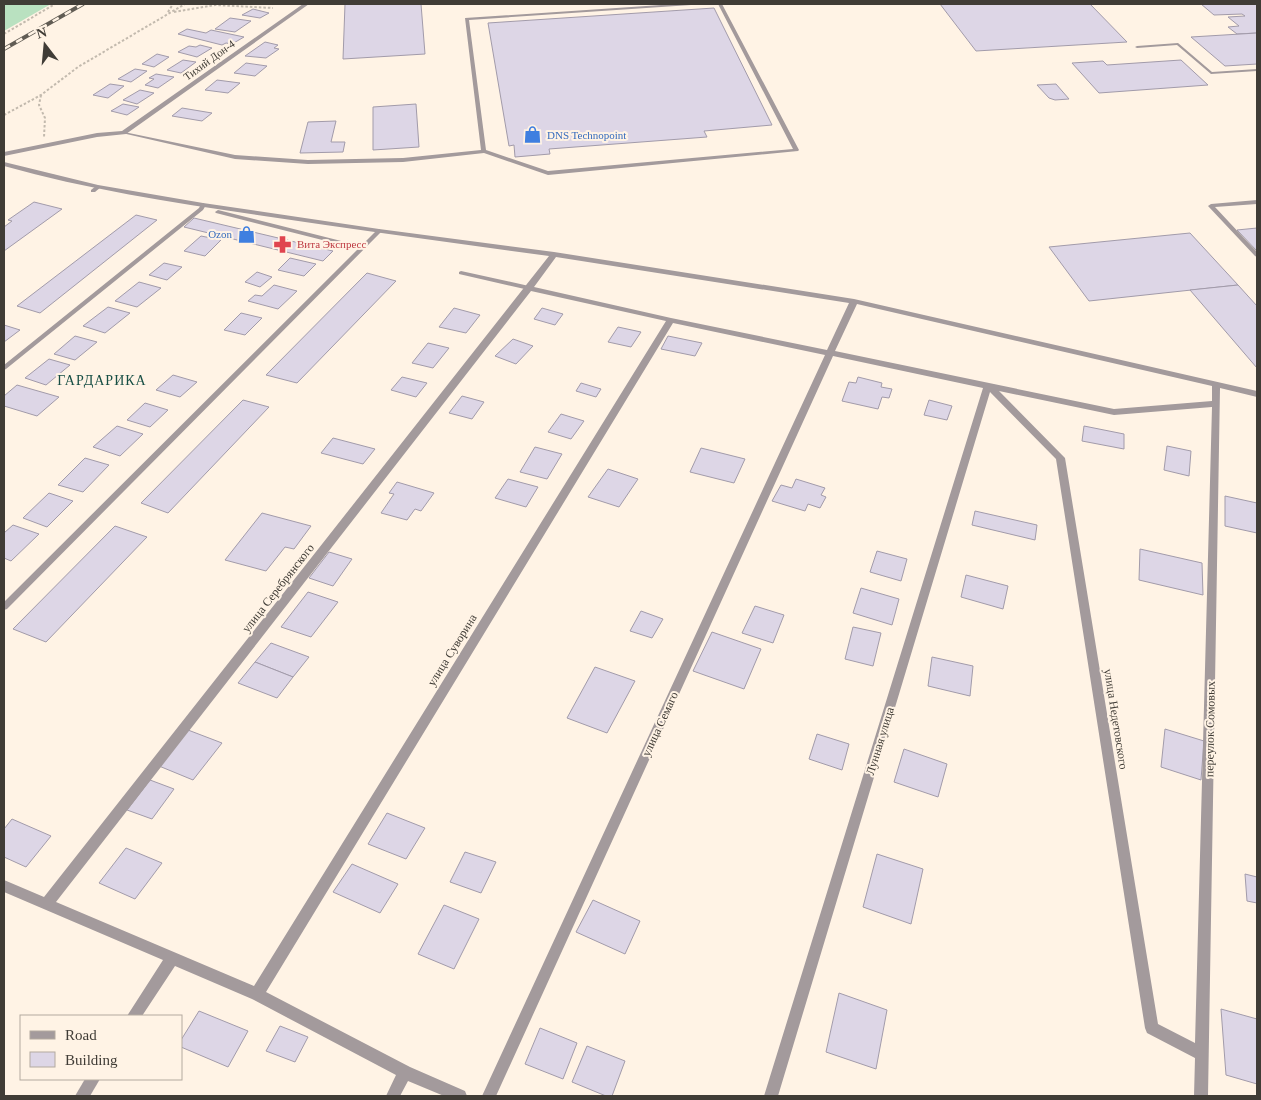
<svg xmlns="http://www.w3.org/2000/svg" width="1261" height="1100" font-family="Georgia,serif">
  <rect width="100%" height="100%" fill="#fff3e5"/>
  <path fill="#b9e1c0" d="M4,4h47l-47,27z"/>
  <g fill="#ddd6e6" stroke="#a29baa">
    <path d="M345,4h76l4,50 -82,5z"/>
    <path d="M940,4h150l37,38 -151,9z"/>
    <path d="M1201,4h56v29l-20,1 -9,-7 11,-1 -11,-9 17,-1 -3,-2 -28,1z"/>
    <path d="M714,8l58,117 -68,6 3,6 -158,12 1,5 -35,3 -1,-12 -5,1 -21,-123z"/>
    <path d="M253,9l16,4 -9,5 -18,-3z"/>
    <path d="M230,18l21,3 -16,11 -20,-3z"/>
    <path d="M187,29l19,4 5,-3 33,7 -12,7 -6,-1 -4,2 -44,-11z"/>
    <path d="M1257,33v31l-32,2 -34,-29z"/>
    <path d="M265,42l13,3 -4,3 5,1 -13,9 -21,-2z"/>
    <path d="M200,45l12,3 -15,9 -19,-5 11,-6 7,1z"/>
    <path d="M157,54l12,3 -15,10 -12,-3z"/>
    <path d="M183,60l13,2 -15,11 -14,-3z"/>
    <path d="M1181,60l27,25 -109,8 -27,-30 31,-2 4,4z"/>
    <path d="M246,63l21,3 -12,10 -21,-3z"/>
    <path d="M135,69l12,2 -16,11 -13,-3z"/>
    <path d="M156,74l18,3 -16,11 -13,-3 9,-6 -5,-1z"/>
    <path d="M217,80l23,3 -12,10 -23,-3z"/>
    <path d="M110,84l14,2 -16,12 -15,-3z"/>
    <path d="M1056,84l13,15 -14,1 -6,-2 -12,-13z"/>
    <path d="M140,90l14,3 -17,11 -14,-4z"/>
    <path d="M123,104l16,3 -12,8 -16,-4z"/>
    <path d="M416,104l3,43 -46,3v-43z"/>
    <path d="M182,108l30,5 -10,8 -30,-5z"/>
    <path d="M336,121l-5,21h14l-2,10 -43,1 8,-31z"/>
    <path d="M34,202l28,7 -58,42v-24l8,-6 -4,-1z"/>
    <path d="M136,215l21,5 -117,93 -23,-7z"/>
    <path d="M194,218l139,33 -10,10 -139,-34z"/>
    <path d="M1257,228v23l-20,-21z"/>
    <path d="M1190,233l48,52 -149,16 -40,-54z"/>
    <path d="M201,236l20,4 -16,16 -21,-5z"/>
    <path d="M290,258l26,6 -12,12 -26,-6z"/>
    <path d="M164,263l18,4 -15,13 -18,-5z"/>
    <path d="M257,272l15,5 -12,10 -15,-5z"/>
    <path d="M367,273l29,8 -99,102 -31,-8z"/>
    <path d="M139,282l22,6 -24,19 -22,-6z"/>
    <path d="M274,285l23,6 -19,18 -30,-8 7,-6 7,1z"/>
    <path d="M1238,285l19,21v62l-67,-78z"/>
    <path d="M108,307l22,6 -25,20 -22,-7z"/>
    <path d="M454,308l26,7 -14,18 -27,-6z"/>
    <path d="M542,308l21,6 -8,11 -21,-6z"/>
    <path d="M241,313l21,5 -17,17 -21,-5z"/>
    <path d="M4,325l16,5 -16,12z"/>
    <path d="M618,327l23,5 -10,15 -23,-5z"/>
    <path d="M75,336l22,6 -22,18 -21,-6z"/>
    <path d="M668,336l34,7 -7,13 -34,-7z"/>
    <path d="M513,339l20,7 -17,18 -21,-8z"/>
    <path d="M428,343l21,5 -16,20 -21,-5z"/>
    <path d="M49,359l21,6 -24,20 -21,-7z"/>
    <path d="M173,375l24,7 -17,15 -24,-7z"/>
    <path d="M402,377l25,6 -11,14 -25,-7z"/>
    <path d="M858,377l24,6 -1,4 11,2 -3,9 -7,-1 -4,12 -36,-8 7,-19 7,1z"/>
    <path d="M581,383l20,6 -5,8 -20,-6z"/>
    <path d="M17,385l42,12 -22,19 -33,-10v-10z"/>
    <path d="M462,396l22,6 -12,17 -23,-6z"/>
    <path d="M243,400l26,7 -101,106 -27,-10z"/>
    <path d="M929,400l23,6 -5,14 -23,-5z"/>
    <path d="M145,403l23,7 -18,17 -23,-7z"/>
    <path d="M561,414l23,7 -13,18 -23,-7z"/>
    <path d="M117,426l26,8 -23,22 -27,-9z"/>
    <path d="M1084,426l40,8v15l-42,-8z"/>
    <path d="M333,438l42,11 -12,15 -42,-11z"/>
    <path d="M1167,446l24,5 -2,25 -25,-6z"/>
    <path d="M535,447l27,7 -15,25 -27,-7z"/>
    <path d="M701,448l44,11 -11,24 -44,-11z"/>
    <path d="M85,458l24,7 -26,27 -25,-7z"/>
    <path d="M608,469l30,10 -19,28 -31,-10z"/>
    <path d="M508,479l30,8 -12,20 -31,-9z"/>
    <path d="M796,479l29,9 -4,7 5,2 -6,11 -12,-4 -3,7 -33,-10 9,-16 11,3z"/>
    <path d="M397,482l37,11 -13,18 -6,-2 -8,11 -26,-7 13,-19 -5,-1z"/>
    <path d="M49,493l24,8 -26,26 -24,-9z"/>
    <path d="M1225,496l32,7v30l-32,-7z"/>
    <path d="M975,511l62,14 -2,15 -63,-15z"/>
    <path d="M262,513l49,13 -17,23 -9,-2 -19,24 -41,-11z"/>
    <path d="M13,525l26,9 -28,27 -7,-3v-25z"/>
    <path d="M115,526l32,11 -101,105 -33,-13z"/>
    <path d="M1140,549l62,14 1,32 -64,-15z"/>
    <path d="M877,551l30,8 -6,22 -31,-9z"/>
    <path d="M329,552l23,7 -19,27 -24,-8z"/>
    <path d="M966,575l42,11 -5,23 -42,-12z"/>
    <path d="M861,588l38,11 -7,26 -39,-12z"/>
    <path d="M308,592l30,10 -27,35 -30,-10z"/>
    <path d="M755,606l29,9 -11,28 -31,-10z"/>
    <path d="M641,611l22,8 -11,19 -22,-7z"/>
    <path d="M853,627l28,6 -8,33 -28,-7z"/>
    <path d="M712,632l49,17 -17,40 -51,-18z"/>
    <path d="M271,643l38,14 -16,20 -38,-15z"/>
    <path d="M932,657l41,9 -3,30 -42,-10z"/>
    <path d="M255,662l38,15 -16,21 -39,-15z"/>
    <path d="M595,667l40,14 -28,52 -40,-15z"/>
    <path d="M1165,729l39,12 -3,39 -40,-13z"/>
    <path d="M188,730l34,13 -29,37 -34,-14z"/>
    <path d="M817,734l32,10 -7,26 -33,-11z"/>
    <path d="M904,749l43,15 -9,33 -44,-15z"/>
    <path d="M150,780l24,9 -22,30 -25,-9z"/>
    <path d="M387,813l38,15 -19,31 -38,-15z"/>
    <path d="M12,819l39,17 -25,31 -22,-10v-28z"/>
    <path d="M126,848l36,15 -27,36 -36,-16z"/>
    <path d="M465,852l31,10 -15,31 -31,-11z"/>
    <path d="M877,854l46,15 -12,55 -48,-17z"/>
    <path d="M352,864l46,20 -18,29 -47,-21z"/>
    <path d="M1245,874l12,3v26l-10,-2z"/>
    <path d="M593,900l47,21 -15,33 -49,-22z"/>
    <path d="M444,905l35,14 -25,50 -36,-15z"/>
    <path d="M839,993l48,17 -11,59 -50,-17z"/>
    <path d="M1221,1009l36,10v65l-31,-9z"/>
    <path d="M199,1011l49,20 -20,36 -47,-20v-7z"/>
    <path d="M280,1026l28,11 -13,25 -29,-11z"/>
    <path d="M540,1028l37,15 -14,36 -38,-15z"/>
    <path d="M587,1046l38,15 -13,35h-6l-34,-14z"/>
  </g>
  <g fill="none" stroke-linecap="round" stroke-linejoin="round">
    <g stroke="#c3baae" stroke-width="2" stroke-dasharray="2.5 2" stroke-linecap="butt">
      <path d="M168,12l5,-8"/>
      <path d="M174,12l41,-7 58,3"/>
      <path d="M4,34l51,-30"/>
      <path d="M41,95l-2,10 6,13 -1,19"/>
      <path d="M4,115l37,-20 37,-28 107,-63"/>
    </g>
    <g fill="#a39a9c" fill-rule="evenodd">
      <path d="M676,4h17l-2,1 -222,15 17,130 62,21 245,-22 -75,-145h4l77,146 -1,1 -250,24 -64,-22 -81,9 -95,2 -73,-5 -113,-26 2,-1 111,23 73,5 95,-2 78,-8 -16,-132z"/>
      <path d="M1178,43l34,29 45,-3v2l-46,3 -34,-29 -40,3 -2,-1 2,-1z"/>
      <path d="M96,186l5,1 -6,5h-4v-2z"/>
      <path d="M1257,200v4l-42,3 42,45v5l-2,-1 -47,-50 3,-2z"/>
      <path d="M203,203l3,2 -3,5 -197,159 -2,1v-5l195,-157 2,-4z"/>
      <path d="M218,210l143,36 16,-16 2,-1 3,2 -375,378 -3,1v-8l354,-353 -142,-36 -1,-1z"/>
      <path d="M461,271l68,15 3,2 -3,2 -70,-16v-2z"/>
    </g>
    <g fill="#a39a9c" fill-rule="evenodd">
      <path d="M303,4h6l-183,130 -29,3 -93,19v-4l93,-19 25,-2z"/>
      <path d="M4,162l94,23 105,18 176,26 175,23 300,47 403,92v6l-37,-9 -12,708h-14l1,-38 -48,-25 -2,-5 -89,-569 -66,-67 -212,704h-14l219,-708 -150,-32 -337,740h-14l343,-741 -152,-32 -407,669 144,75 55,24 2,5h-23l-36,-15 -8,15h-14l10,-21 -144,-76 -77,-33 -33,50h-15l36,-56 -159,-68v-12l40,17 505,-641c-95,-13 -190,-26 -285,-40 -88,-13 -175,-26 -260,-50zM556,257l293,46 -22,47 -156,-32 -137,-31zM531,291l135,30 -412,665 -198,-84zM857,304l355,82v15l-98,8 -279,-58zM999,391l115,24 98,-8 -17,636 -37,-19 -93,-566z"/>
      <path d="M85,1079h15l-10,17h-15z"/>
    </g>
    <defs>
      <path id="rail" d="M4,49l79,-45"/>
    </defs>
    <use href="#rail" stroke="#615c54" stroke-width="4"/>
    <use href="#rail" stroke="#fff3e5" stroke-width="2.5" stroke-dasharray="7" stroke-linecap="butt"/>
  </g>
  <defs>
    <symbol id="shop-bare" viewBox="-9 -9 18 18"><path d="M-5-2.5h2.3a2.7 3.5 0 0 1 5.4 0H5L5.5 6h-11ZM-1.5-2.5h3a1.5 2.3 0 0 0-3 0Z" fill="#3f7fe0" stroke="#fff3e5" stroke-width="2.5" paint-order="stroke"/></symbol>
    <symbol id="pharmacy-bare" viewBox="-9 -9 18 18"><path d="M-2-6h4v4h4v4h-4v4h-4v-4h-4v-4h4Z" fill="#e0444e" stroke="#fff3e5" stroke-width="2.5" paint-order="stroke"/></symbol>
  </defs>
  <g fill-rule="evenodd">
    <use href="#shop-bare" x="520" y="122" width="25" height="25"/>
    <use href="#shop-bare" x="234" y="222" width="25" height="25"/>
    <use href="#pharmacy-bare" x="270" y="232" width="25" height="25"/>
  </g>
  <g text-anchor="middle" stroke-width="4" stroke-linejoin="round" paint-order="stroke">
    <g font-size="11" fill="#403c36" stroke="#fff3e5">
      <text transform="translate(209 60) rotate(-36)" y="4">Тихий Дон-4</text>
    </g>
    <g font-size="11" fill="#366cbe" stroke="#fff3e5" text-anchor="start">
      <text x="547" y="139">DNS Technopoint</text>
      <text x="232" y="238" text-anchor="end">Ozon</text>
    </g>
    <g font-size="11" fill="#be3a42" stroke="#fff3e5" text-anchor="start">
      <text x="297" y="248">Вита Экспресс</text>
    </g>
    <g font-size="12" fill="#403c36" stroke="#fff3e5">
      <text transform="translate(278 588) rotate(-52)" y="4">улица Серебрянского</text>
      <text transform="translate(452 650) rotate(-58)" y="4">улица Суворина</text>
      <text transform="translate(1116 719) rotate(81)" y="4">улица Недетовского</text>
      <text transform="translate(660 724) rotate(-65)" y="4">улица Семаго</text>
      <text transform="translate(1210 729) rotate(-89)" y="4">переулок Сомовых</text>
      <text transform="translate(880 741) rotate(-73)" y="4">Лунная улица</text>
    </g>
    <g font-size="14" letter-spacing="1" fill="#174e44" stroke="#fff3e5">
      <text x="102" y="385">ГАРДАРИКА</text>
    </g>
  </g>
  <rect width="1261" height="1100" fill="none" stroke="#403c36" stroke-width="10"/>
  <rect x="20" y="1015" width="162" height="65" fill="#fff3e5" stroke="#b3aa9f"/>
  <rect x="30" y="1031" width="25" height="8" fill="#a39a9c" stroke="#b3aa9f"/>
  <text x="65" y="1040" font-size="15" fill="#403c36">Road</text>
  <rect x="30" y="1052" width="25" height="15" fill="#ddd6e6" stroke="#b3aa9f"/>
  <text x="65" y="1065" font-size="15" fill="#403c36">Building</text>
  <g transform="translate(45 45) rotate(344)" stroke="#fff3e5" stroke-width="4" paint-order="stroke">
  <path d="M0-4L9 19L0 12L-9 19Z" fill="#403c36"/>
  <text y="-8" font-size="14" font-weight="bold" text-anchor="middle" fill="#403c36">N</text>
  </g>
</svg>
